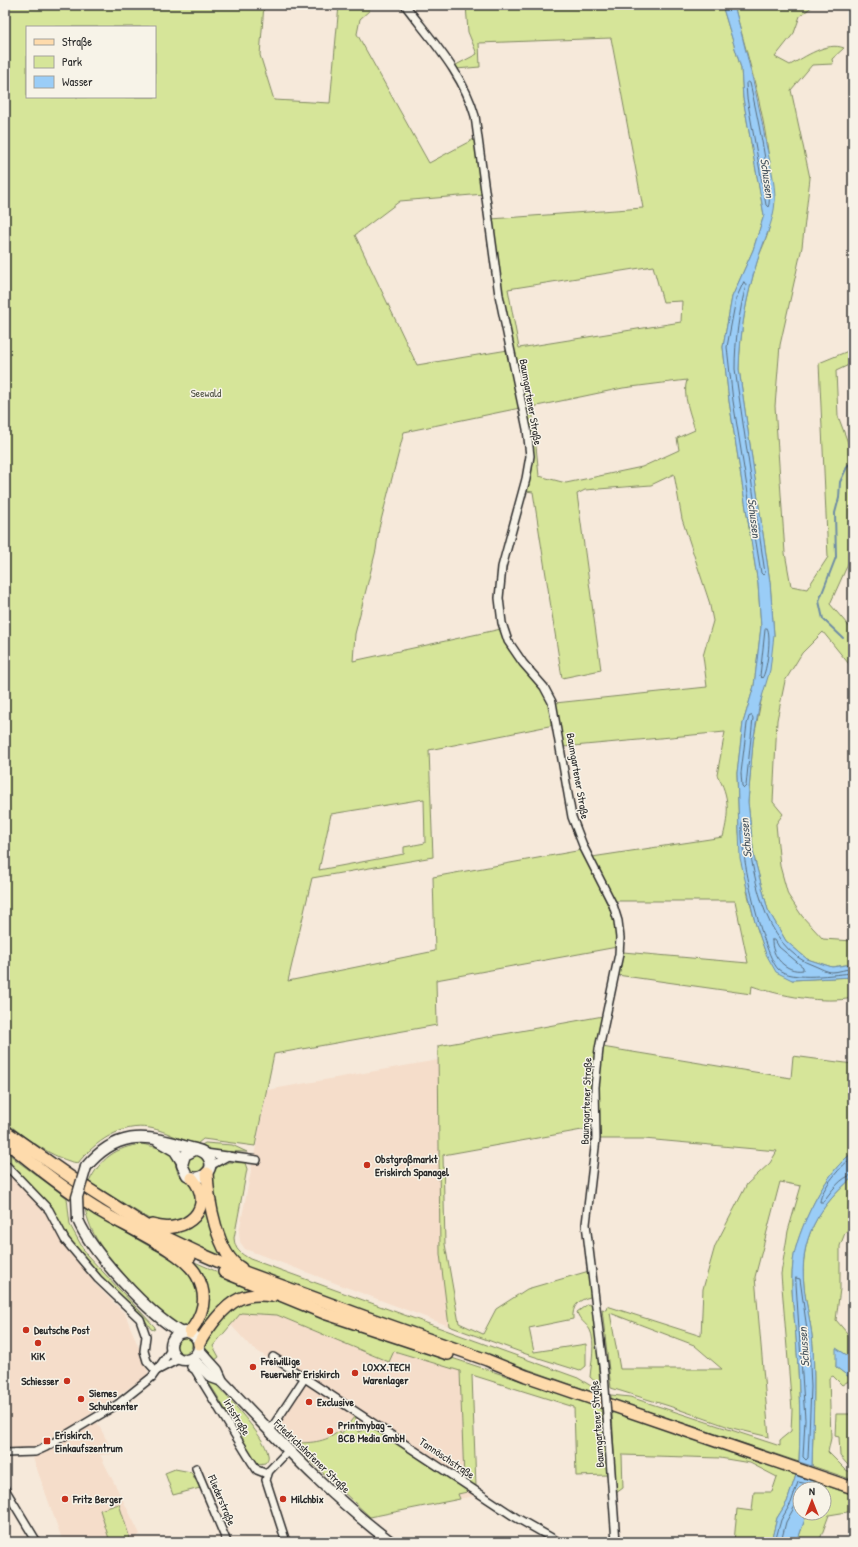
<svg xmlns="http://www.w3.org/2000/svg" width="858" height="1547" font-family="'Patrick Hand',sans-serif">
  <rect width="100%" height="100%" fill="#f6e9da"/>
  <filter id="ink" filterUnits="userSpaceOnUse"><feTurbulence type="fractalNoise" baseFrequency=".025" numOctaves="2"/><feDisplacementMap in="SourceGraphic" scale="8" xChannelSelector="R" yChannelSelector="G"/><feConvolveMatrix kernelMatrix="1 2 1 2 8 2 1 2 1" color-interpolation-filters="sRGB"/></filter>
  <g filter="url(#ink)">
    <g fill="#f5ddca">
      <path d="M438,1060l2,194 9,72 -204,-77 -5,-7 -1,-10 28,-142z"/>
      <path d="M5,1170l39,40 19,33 33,42 29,29 16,39 1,8 6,10v4l-47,32 -55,36 -13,5 -28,1z"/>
      <path d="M241,1313l36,2 111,47 5,-11 67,20 4,109 15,15 -97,19 -23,-82 -18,2 -2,-2 -6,5 -24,6h-18l-15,-15 30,-44 -56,-38 -19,-21z"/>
      <path d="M97,1422l17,32 -14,1 40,79 -9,8h-68l-30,-84 17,-8z"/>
    </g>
    <g fill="#d6e599" stroke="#808862" fill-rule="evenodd">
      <path d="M5,5h259l-4,50 14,45 56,3 9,-98h26l5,5 -10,9 -3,15 72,129 45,-24 10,55 -84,7 -45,34 62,130 91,-15 12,58 -116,24 -25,96 -3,22 -21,84 -2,27 148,-32 14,29 29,34 6,14 4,19 -125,25 4,107 -121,21 -24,103 147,-30 -2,-74 149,-27 33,70 2,27 -181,33 1,45 -163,29 -19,92 -52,-7 -6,5c-16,-3 -30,-13 -47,-16 -29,-5 -55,14 -72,35 -23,-3 -56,-27 -73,-42zM27,27h128v70h-128zM424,799l1,44 -21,4v7l-85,16 12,-56z"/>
      <path d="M466,5h256l19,63 2,30 21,117 -11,35 -21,47 -9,50 6,54 29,183 3,43 -7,59 -11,37 -6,50 2,59 8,59 8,31 11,32 26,26 61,-3v21c-30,6 -72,-2 -101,-12l-1,8 -134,-19 6,-23 125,11 -13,-62h-121l-22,-44 131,-20c6,-23 7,-41 -6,-62l8,-43 -162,15 -8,-44 152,-16 -4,-31 10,-35 -4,-20 -27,-82 -8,-45 -23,11 -66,5 -8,4 24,176 -39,8 -29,-186 -7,-1 6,-21 1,-16 -32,-163 -10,-72 152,-11 -32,-170 -132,5 1,24 -24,2 -2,-3 23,-12 -9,-22zM653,266l10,36 19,-1 -1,21 -162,26 -11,-59zM687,380c-5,15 4,36 8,50l-18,8 2,12 -37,17 -76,16 -27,-7 -7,-69 91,-19z"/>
      <path d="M734,5h80l-14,11 -6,17 -19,24 15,8c15,-8 37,-24 54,-17l-12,11 1,5 -21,1 -21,25 19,88 -8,69 -22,98 -5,61 10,147 6,33 16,3 21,-32 -9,-194 34,-14v14l-17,8 2,45 12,32 3,-1v106l-23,51 23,27v38l-30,-37 -21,21 -17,28 -8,39 -4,82 10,12 -7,10 4,42 8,29 14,21 21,23 30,2v23l-21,3 -25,-8 -21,-18 -18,-31 -14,-53 -6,-55 5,-60 21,-107 -4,-53 -31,-213c1,-37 7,-71 18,-107 3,-11 10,-22 12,-34 9,-75 -16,-151 -35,-223z"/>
      <path d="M603,1016l-10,56v56l-150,27 2,89 14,79 24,11 13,-25 31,-20 62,-18 3,24 -2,2c-12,3 -18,9 -17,22l-44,9 5,24 52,-8v22l-6,5 -54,-17 -77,-28 -9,-72 -2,-208z"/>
      <path d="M602,1047l189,31 2,-22 60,8v89c-26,15 -57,79 -60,109 -3,25 1,50 3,75 3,42 5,83 3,125l-188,-63v-4l19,2 150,49v-6l11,-9 1,-21 -11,-136 7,-43 13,-45 -21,-4 -25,95 14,160 -37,-9 -63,-22 -58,-18 -9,-79 4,1 1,-4 94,30 2,-47 12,-43 32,-62 23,-21 7,-12 -133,-12h-45l-1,-54zM610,1313l84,32 28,24h-102z"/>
      <path d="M205,1143l27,2 15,7 -36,-1 -11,-5z"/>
      <path d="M142,1144l22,5 9,5c2,6 3,16 6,21 3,4 8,6 12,10 11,14 2,28 -9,37h-28l-65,-40c11,-23 27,-35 53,-38z"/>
      <path d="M5,1150l11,10 51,38 3,27 16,29 69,73 -1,3 -3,-1 -10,-15 -22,-18 -18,-18 -28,-33 -14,-25 -15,-20 -39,-42z"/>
      <circle cx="196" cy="1164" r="9"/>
      <path d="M229,1162l16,1 2,6 -13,69c1,12 6,15 16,21l328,119 23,14v3l-207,-73 -152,-57 -18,-21 -13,-68 6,-9z"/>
      <path d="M853,1177v46l-8,10 -5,13v43l-4,31 17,20v19l-16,-10 -1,18 16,12 -10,6 -9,-9 -4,2 2,60 -3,14 18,18 7,3v7l-41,-14c1,-40 3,-79 1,-119 -1,-21 -7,-41 -9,-61 -5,-48 14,-78 49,-109z"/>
      <path d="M204,1199l21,61 -60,-27c27,-1 27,-13 39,-34z"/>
      <path d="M85,1209l105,61 6,9 5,26 -11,20c-5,1 -10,2 -15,0 -14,-6 -66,-67 -76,-82 -7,-11 -11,-22 -14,-34z"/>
      <path d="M190,1260l72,31h-7l-53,39 -2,-2 7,-19z"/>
      <path d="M269,1298l332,109 6,68 -31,1 -2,-69 -102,-32 4,112 -12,-7 -4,-109 -66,-20 -5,11 -112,-47 -36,-2 -28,33 6,11 -5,4 -11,-14 2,-9 35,-37z"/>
      <path d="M588,1304l5,2 2,5 5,75 -10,-9c1,-12 6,-36 0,-47 -4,-7 -11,-10 -13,-18z"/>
      <circle cx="184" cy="1345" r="8"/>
      <path d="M202,1370c14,15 65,67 66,85 1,3 -1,6 -3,8l-7,1 -4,-3 -36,-64 -17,-26z"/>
      <path d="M612,1411l184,64 -9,27 -10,16 -6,24h-37l3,-33 15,2 2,-19h18l5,-15 -27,-14 -30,-5 -98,-3 1,33 -7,5z"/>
      <path d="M836,1414h17v57l-13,-15 -1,-19 -4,-1z"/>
      <path d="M354,1417l5,15 16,-6 93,63 -1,3 -9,2 2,5 -90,18 -79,-74c17,0 35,0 48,-12l2,3z"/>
      <path d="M175,1469l16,3 9,16 -27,7 -8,-22z"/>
      <path d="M813,1481l40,14v16l-24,4 -10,27h-22l10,-29h17v-24h-12z"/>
      <path d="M119,1504l12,38h-21l-10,-32z"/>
    </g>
    <g fill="#9acdf7" stroke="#6e8ca5">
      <path d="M722,5h12c12,46 24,92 32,139 4,18 9,38 9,57 -1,21 -12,41 -18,61 -11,36 -17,70 -18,107l31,213 4,53 -4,35 -11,37 -6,35 -5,60 6,55 14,53 18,31 21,18 25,8 21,-3v13l-61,3 -16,-8 -10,-18 -11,-32 -15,-64 -3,-85 6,-50 11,-37 7,-59 -3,-43 -29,-183 -6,-54 9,-50 21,-47 11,-35 -21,-117 -2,-30z"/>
      <path d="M853,1153v24c-35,31 -54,61 -49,109 2,20 8,40 9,61 2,40 0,79 -1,119l-13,-4c2,-42 0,-83 -3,-125 -2,-25 -6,-50 -3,-75 3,-30 34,-94 60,-109z"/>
      <path d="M836,1348l17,11v21l-17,-13z"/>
      <path d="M796,1475l17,6 -1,8h-12v24h7l-10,29h-26l6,-24 10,-16z"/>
    </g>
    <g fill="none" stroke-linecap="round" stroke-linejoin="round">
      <g stroke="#576c7d" stroke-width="1">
        <path d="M748,82l2,1c4,17 25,114 18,124l-2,-2 -19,-107 -1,-14z"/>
        <path d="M744,282l2,3c-7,28 -11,55 -11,84l30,204 -2,2 -2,-2 -28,-172 -6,-54 9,-48z"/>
        <path d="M767,628c5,5 0,45 -5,50l-2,-2 5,-46z"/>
        <path d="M752,716l1,2 -7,68 -2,2 -2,-2 -1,-13 6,-49 2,-7z"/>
        <path d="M772,940h3l4,7 24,20v3c-17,3 -32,-14 -31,-30z"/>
        <path d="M853,968c-6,1 -15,4 -21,4 -5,0 -12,-4 -17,-6 -54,-18 -63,-98 -69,-146l-3,-1c-7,22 19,133 35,150 14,13 58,5 75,4"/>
        <path d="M853,1157c-11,7 -32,32 -33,45h3c7,-9 18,-26 30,-27"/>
        <path d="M796,1278l4,1 9,65 2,43 -3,71 -2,2 -3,-3 2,-37z"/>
        <path d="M775,1542l6,-22 10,-17 7,-21 10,2v5"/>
        <path d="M781,1542l5,-20 9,-16 5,-14"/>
      </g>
      <path stroke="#6e8ca5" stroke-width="2" d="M843,638l-20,-19 -4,-18 17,-44 -1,-44 4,-15 1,-16 8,-17 5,-1"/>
      <defs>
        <g id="street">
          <path d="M405,5c26,35 58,68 70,111l24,179 28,134 3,27 -4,23 -24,88 -3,31 3,25 6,18 15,22 21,24 8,15 20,115 12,31 29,57 5,16 2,17 -1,16 -20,95 -4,38 1,52 -10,85 18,150"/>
          <path d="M205,1153l52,7"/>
          <path d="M5,1164l44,46 16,30 33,39 42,40 6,17 -2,15 3,10 9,10"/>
          <path d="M210,1166l18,-10"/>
          <path d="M273,1357l242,160 44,25"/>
          <path d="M191,1367l4,3 56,91 6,9 10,4"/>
          <path d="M158,1370l21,-11"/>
          <path d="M608,1430l8,112"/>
          <path d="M269,1432l35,-53"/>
          <path d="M5,1453l30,-1 11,-5 72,-43 34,-27 19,-27"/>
          <path d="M196,1468l31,74"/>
          <path d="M5,1489l32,53"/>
          <path d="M286,1542l-20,-62 3,-9 19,-20"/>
        </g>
        <g id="secondary">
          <path d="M158,1141l17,10 7,11"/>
          <path d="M86,1167c29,-35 58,-34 98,-21 8,3 20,3 24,11 9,14 -9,26 -21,18l-5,-10 3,-10 10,-5"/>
          <path d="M78,1220c14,33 71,94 102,112"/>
          <circle cx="185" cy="1346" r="14"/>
          <path d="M199,1350l18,20 5,11c54,56 106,114 169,161"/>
          <path d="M192,1358l19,19 11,4"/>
        </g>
        <g id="primary">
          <path d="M5,1131l77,54 75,48 44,21 30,13 132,49 124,44 39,16 327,112"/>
          <path d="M5,1141c29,24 58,47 90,67 26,17 88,42 102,68 12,21 6,39 -7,56"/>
          <path d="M207,1173c1,26 10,82 34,95"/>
          <path d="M152,1225c35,11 65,-18 40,-47"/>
          <path d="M157,1243l33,14"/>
          <path d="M224,1272l100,41 124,41"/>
          <path d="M199,1344c4,-9 10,-16 16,-24 17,-21 30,-28 57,-24"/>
        </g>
      </defs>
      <use href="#street" stroke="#2b2b2b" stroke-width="10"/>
      <use href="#secondary" stroke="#2b2b2b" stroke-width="13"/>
      <use href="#primary" stroke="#2b2b2b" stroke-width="14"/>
      <use href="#street" stroke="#f7f3e8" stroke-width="7"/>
      <use href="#secondary" stroke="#f7f3e8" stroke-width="10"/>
      <use href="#primary" stroke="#fedbac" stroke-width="11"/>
      <defs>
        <path id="street-bridge" d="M604,1374l4,56"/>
        <path id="secondary-bridge" d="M78,1220l-1,-23 9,-30"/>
      </defs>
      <use href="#street-bridge" stroke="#2b2b2b" stroke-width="10" stroke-linecap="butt"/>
      <use href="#secondary-bridge" stroke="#2b2b2b" stroke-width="13" stroke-linecap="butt"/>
      <use href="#street-bridge" stroke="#f7f3e8" stroke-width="7"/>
      <use href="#secondary-bridge" stroke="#f7f3e8" stroke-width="10"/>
    </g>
  </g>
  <g fill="#c8321e" stroke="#f7f3e8" stroke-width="1.5">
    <circle cx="367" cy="1165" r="4"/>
    <circle cx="26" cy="1330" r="4"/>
    <circle cx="38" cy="1343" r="4"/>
    <circle cx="253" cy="1367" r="4"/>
    <circle cx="355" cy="1373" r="4"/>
    <circle cx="67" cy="1381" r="4"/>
    <circle cx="81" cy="1399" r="4"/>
    <circle cx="309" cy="1402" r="4"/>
    <circle cx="330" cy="1431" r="4"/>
    <rect x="43" y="1437" width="8" height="8" rx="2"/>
    <circle cx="65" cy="1499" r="4"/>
    <circle cx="283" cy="1499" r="4"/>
  </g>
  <g text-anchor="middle" stroke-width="3" stroke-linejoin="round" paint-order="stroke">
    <g font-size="11" fill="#4d5041" stroke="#f7f3e8">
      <text x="206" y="397">Seewald</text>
    </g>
    <g font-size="11" fill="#2b2b2b" stroke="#f7f3e8">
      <text transform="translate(531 402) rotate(80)" y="4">Baumgartener Straße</text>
      <text transform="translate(578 776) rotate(80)" y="4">Baumgartener Straße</text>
      <text transform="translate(586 1101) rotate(-88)" y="4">Baumgartener Straße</text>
      <text transform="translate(237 1417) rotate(59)" y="4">Irisstraße</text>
      <text transform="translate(597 1424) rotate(-94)" y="4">Baumgartener Straße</text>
      <text transform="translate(312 1456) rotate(44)" y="4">Friedrichshafener Straße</text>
      <text transform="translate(447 1458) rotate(34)" y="4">Tannöschstraße</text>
      <text transform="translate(222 1500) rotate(67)" y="4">Fliederstraße</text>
    </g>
    <g font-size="11" font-weight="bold" fill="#2b2b2b" stroke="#f7f3e8" text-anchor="start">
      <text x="375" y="1163">Obstgroßmarkt<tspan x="375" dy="13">Eriskirch Spanagel</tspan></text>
      <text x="34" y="1334">Deutsche Post</text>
      <text x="38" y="1360" text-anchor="middle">KiK</text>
      <text x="261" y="1365">Freiwillige<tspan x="261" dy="13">Feuerwehr Eriskirch</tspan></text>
      <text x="363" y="1371">LOXX.TECH<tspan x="363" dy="13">Warenlager</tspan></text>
      <text x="59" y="1385" text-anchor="end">Schiesser</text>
      <text x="89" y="1397">Siemes<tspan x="89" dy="13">Schuhcenter</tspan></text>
      <text x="317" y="1406">Exclusive</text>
      <text x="338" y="1429">Printmybag -<tspan x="338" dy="13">BCB Media GmbH</tspan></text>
      <text x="55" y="1439">Eriskirch,<tspan x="55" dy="13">Einkaufszentrum</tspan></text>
      <text x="73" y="1503">Fritz Berger</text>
      <text x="291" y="1503">Milchbix</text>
    </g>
    <g font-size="12" font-style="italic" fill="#47545e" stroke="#f7f3e8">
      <text transform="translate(767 178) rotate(82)" y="4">Schussen</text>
      <text transform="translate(754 518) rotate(83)" y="4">Schussen</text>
      <text transform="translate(746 838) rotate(-95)" y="4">Schussen</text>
      <text transform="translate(804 1347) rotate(-94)" y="4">Schussen</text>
    </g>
  </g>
  <rect width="858" height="1547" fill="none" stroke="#f7f3e8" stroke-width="20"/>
  <rect x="10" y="10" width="838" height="1527" fill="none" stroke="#2b2b2b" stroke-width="1.5" filter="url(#ink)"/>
  <rect x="26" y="26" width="130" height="72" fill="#f7f3e8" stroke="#a5a39c"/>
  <rect x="34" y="39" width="20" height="6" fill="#fedbac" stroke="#a5a39c"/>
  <text x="62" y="46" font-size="12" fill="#2b2b2b">Straße</text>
  <rect x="34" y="56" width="20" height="12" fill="#d6e599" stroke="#a5a39c"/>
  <text x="62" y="66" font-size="12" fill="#2b2b2b">Park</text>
  <rect x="34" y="76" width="20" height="12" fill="#9acdf7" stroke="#a5a39c"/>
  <text x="62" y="86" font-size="12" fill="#2b2b2b">Wasser</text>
  <g transform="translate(812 1501)"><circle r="19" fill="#f7f3e8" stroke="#a5a39c"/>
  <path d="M0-3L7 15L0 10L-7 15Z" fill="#c8321e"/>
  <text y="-6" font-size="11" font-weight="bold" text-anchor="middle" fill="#2b2b2b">N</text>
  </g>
</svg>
